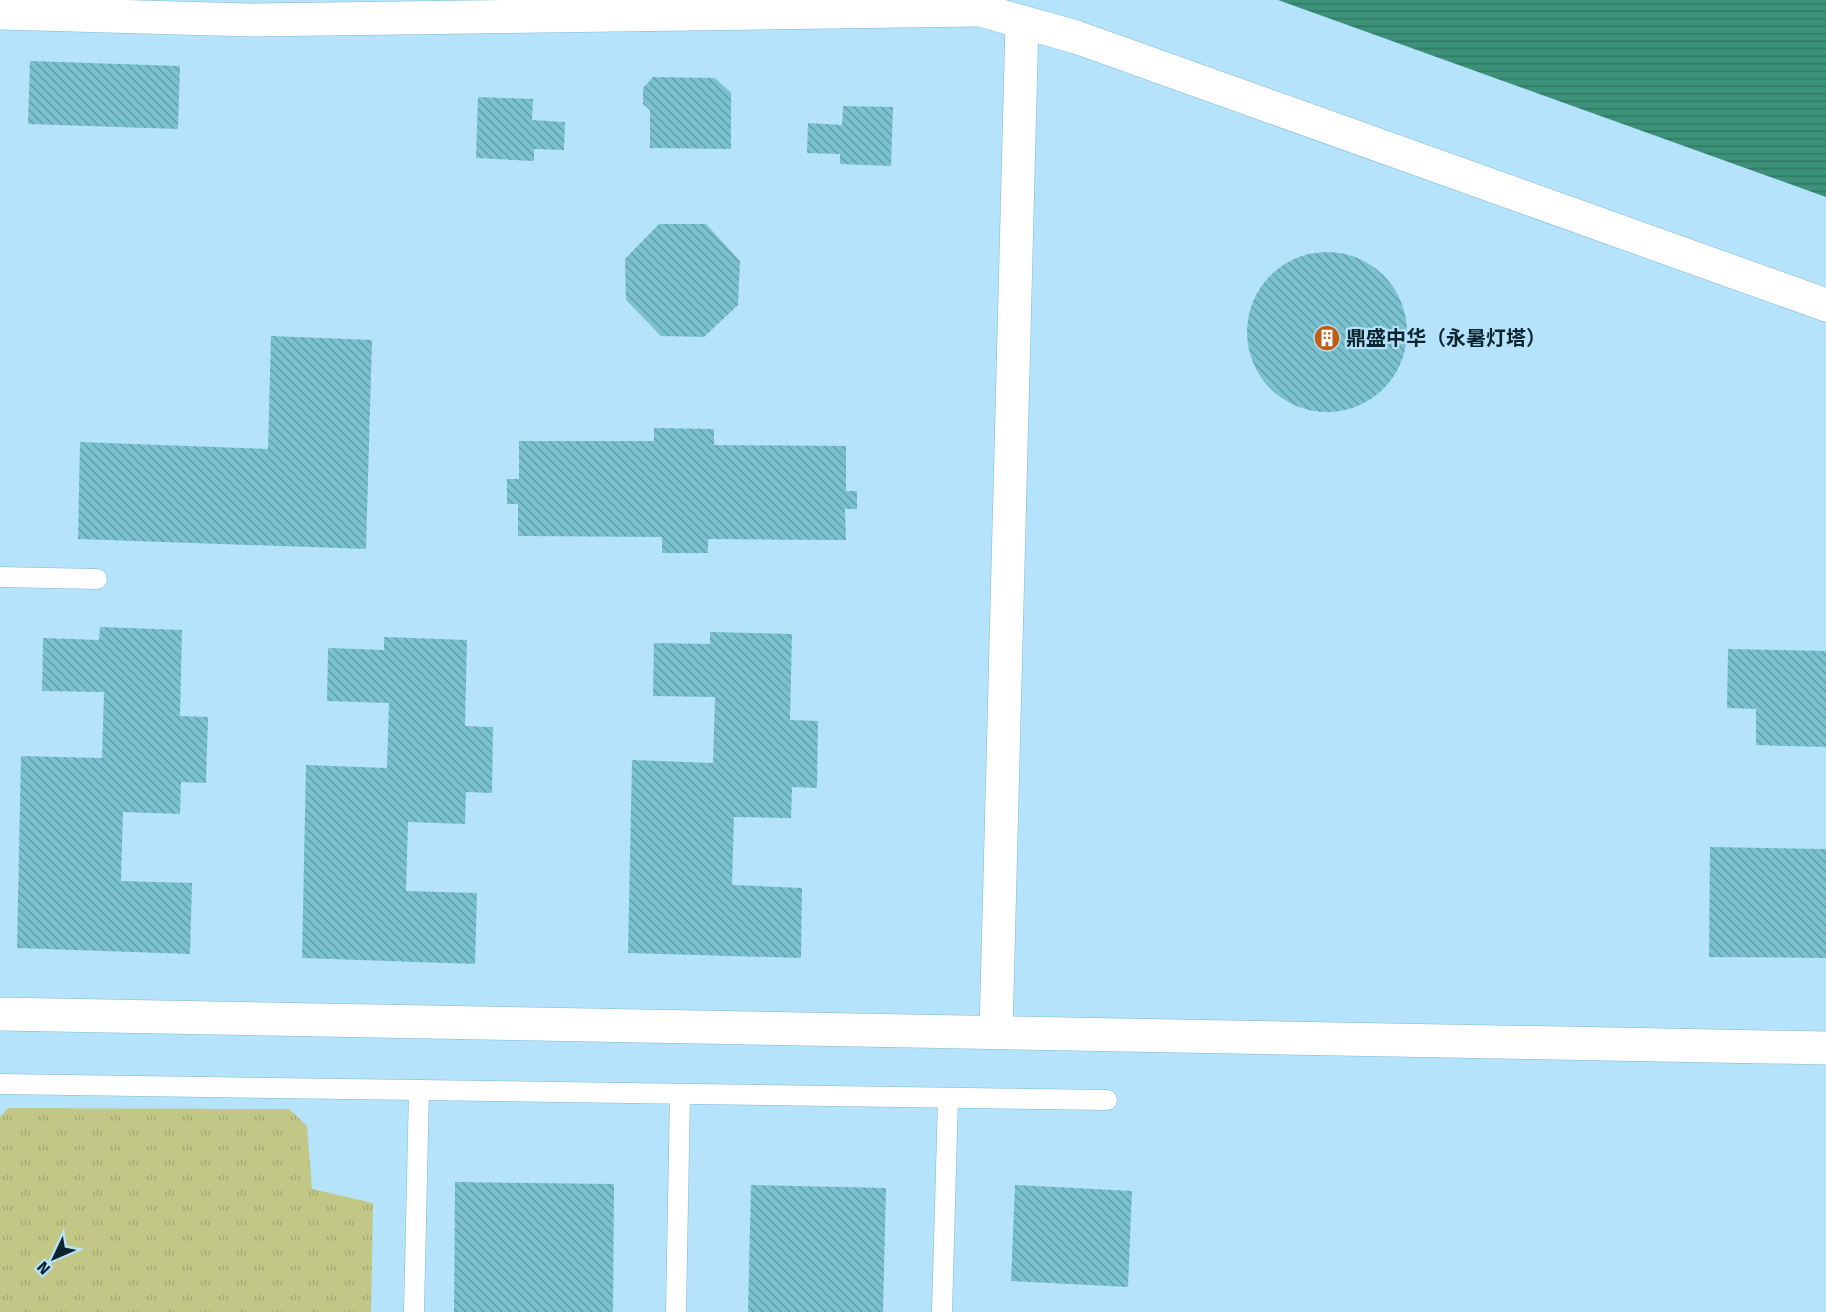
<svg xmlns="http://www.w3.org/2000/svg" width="1826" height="1312" font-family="'Fira Sans','Noto Sans SC',sans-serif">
  <defs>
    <pattern id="grass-tufts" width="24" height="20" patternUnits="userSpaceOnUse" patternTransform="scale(1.5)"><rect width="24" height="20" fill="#c3c785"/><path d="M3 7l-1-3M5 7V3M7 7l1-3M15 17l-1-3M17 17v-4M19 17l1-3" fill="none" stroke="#a6ab73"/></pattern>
    <pattern id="water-rules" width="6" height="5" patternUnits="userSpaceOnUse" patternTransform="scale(1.5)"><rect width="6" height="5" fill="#3c9279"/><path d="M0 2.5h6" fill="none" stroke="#317764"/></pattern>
    <pattern id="building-back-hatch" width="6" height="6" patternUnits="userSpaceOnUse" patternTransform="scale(1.5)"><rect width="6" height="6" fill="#7bc2d0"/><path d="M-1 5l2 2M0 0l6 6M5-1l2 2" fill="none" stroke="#639da9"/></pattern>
  </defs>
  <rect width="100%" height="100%" fill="#b4e3fb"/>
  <path fill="url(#grass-tufts)" d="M8,1108l281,1 18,17 5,63 61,14 -2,109h-371v-195z"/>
  <path fill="url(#water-rules)" d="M1278,0h548v197z"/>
  <g fill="url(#building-back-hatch)">
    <path d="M30,61l150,5 -2,63 -150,-5z"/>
    <path d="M653,77l62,1 16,15v56l-81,-1v-38l-7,-6v-16z"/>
    <path d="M478,97l55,2 -1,21 33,2 -1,28 -30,-1v12l-58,-3z"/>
    <path d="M843,106l50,1 -2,59 -51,-2v-10l-33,-1 1,-30 34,2z"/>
    <path d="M659,224h47l34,37 -2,44 -34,32 -43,-1 -35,-36 -1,-41z"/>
    <circle cx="1327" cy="332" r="80"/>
    <path d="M271,336l101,4 -6,209 -288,-10 2,-97 188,7z"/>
    <path d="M654,428l60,1v16l132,1v45h11v18h-12l1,31 -138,-1v14h-46v-16l-144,-1v-32h-11v-25h12v-38h135z"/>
    <path d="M100,627l82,3 -2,86 28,1 -2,66 -25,-1 -1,32 -57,-2 -2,69 71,2 -2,71 -173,-6 4,-192 81,2 2,-66 -62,-1 1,-53 56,2z"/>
    <path d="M710,632l82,2 -2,86 28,1 -1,67 -25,-1 -1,31 -57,-1 -2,68 70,3 -1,70 -173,-5 4,-193 81,3 2,-66 -62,-1 1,-53 56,1z"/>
    <path d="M384,637l83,3 -2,86 28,1 -1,66 -26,-1 -1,32 -57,-2 -2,69 71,2 -2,71 -173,-6 4,-193 81,3 2,-65 -62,-2 1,-53 56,2z"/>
    <path d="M1728,649l98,2v96l-70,-2v-36l-29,-1z"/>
    <path d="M1710,847l116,2v109l-117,-1z"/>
    <path d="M455,1182l159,2 -1,128h-159z"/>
    <path d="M751,1185l135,3 -3,124h-135z"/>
    <path d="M1015,1185l117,6 -4,96 -117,-6z"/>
  </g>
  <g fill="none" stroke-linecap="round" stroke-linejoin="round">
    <defs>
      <g id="service">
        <path d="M0,577l97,2"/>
        <path d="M0,1084l1107,16"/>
        <path d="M414,1312l5,-222"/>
        <path d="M676,1312l4,-218"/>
        <path d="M942,1312l6,-214"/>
      </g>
      <g id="minor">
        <path d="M0,13l250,7 726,-10"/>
        <path d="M996,1032l26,-1010"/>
      </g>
      <g id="tertiary">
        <path d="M945,0l131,37 750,268"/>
        <path d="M0,1014l1826,34"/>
      </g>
    </defs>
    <use href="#service" stroke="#7db8d5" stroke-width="21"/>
    <use href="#minor" stroke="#7db8d5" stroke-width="34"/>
    <use href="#tertiary" stroke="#7db8d5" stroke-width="34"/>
    <use href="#service" stroke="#fff" stroke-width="20"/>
    <use href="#minor" stroke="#fff" stroke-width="33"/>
    <use href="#tertiary" stroke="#fff" stroke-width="33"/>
  </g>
  <defs>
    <symbol id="building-disc" viewBox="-11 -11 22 22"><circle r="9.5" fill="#bd5f17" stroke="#b4e3fb"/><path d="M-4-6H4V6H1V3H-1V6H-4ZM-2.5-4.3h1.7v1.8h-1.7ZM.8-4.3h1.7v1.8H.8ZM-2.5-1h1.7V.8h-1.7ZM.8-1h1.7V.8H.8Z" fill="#fff"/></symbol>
  </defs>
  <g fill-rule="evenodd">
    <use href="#building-disc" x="1312" y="323" width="30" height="30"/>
  </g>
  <g text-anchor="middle" stroke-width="4.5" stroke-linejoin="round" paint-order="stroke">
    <g font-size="20" font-weight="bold" fill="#0d2530" stroke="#b4e3fb" text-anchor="start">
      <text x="1346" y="345">鼎盛中华（永暑灯塔）</text>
    </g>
  </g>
  <g transform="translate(54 1258) rotate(226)" stroke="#b4e3fb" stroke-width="4.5" paint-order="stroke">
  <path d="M0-4.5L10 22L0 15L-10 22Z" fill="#0d2530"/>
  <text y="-9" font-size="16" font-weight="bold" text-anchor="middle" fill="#0d2530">N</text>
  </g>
</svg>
